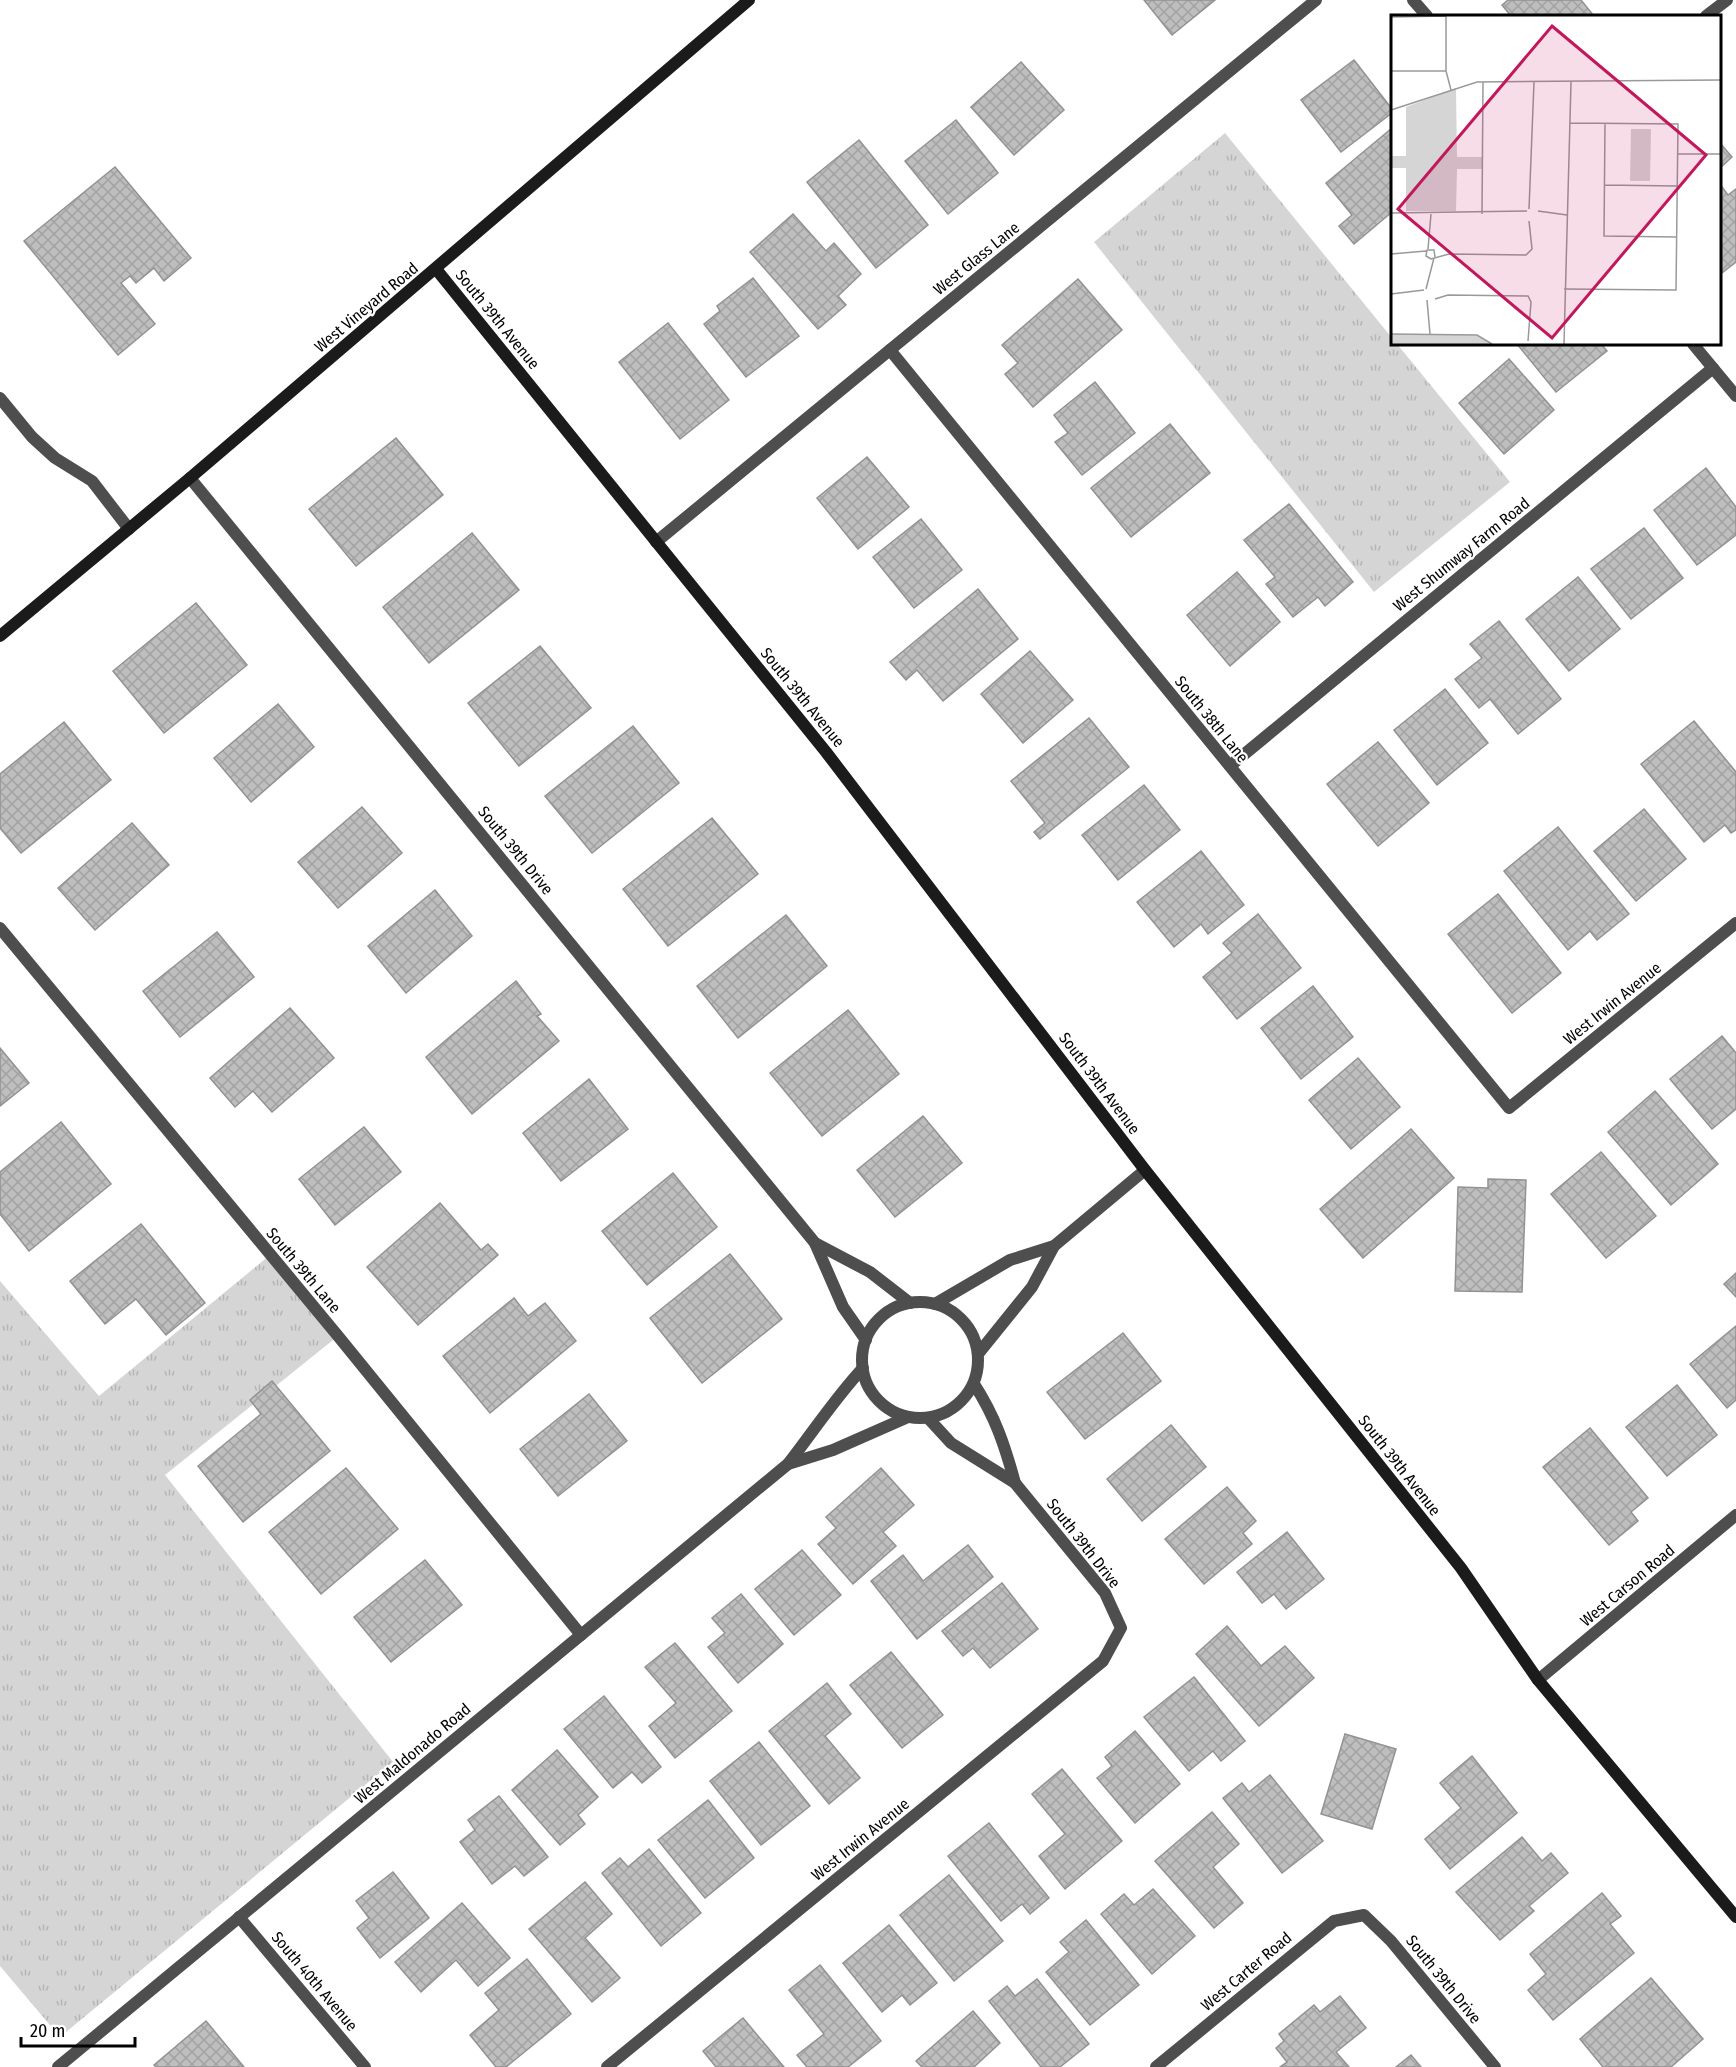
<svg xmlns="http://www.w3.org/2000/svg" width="1736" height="2067" font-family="'Fira Sans Condensed',sans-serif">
  <defs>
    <pattern id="grass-tufts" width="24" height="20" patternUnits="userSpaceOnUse" patternTransform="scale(1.5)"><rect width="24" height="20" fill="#d5d5d5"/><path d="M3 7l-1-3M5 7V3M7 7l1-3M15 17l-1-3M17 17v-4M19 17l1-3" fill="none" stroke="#b5b5b5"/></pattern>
    <pattern id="building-cross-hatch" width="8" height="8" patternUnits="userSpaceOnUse" patternTransform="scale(1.5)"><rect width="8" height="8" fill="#bebebe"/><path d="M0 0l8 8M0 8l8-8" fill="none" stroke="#a2a2a2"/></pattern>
  </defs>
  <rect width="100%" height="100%" fill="#fff"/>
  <g fill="url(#grass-tufts)">
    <path d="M1225,133l167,205v6h5l113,138 -136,110 -280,-350z"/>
    <path d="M270,1255l68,81 -173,139 228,287 -333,275 -60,-71v-685l99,115z"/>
  </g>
  <g fill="url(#building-cross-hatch)" stroke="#929292" stroke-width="1.5">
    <path d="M1144,0h71l-43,35z"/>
    <path d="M1508,0h73l13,16h-83l-9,-11z"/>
    <path d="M1354,60l38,49v4l-51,39 -40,-52z"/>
    <path d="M1021,62l43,48 -50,45 -43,-48z"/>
    <path d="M956,120l42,53 -50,41 -43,-53z"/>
    <path d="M1392,128v84l-38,32 -15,-18 13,-11 -26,-32z"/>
    <path d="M859,140l69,85 -52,43 -69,-86z"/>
    <path d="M1720,143l12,14 -12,11z"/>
    <path d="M115,167l76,91 -27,23 -10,-13 -18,15 -6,-7 -9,7 34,41 -37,31 -94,-114z"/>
    <path d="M1722,187l6,8 8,-6v73l-14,11 -2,-3v-82z"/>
    <path d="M793,214l33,37 8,-8 27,31 -23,22 8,9 -28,24 -68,-77z"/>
    <path d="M753,278l46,58 -53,41 -42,-53 16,-13 -3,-5z"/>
    <path d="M1078,279l44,51 -89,77 -28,-33 13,-11 -16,-18z"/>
    <path d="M668,323l61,77 -49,39 -61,-77z"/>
    <path d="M1517,344h84l6,7 -51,41z"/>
    <path d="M1509,359l45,51 -50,44 -45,-51z"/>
    <path d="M1095,382l40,51 -53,42 -27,-33 13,-9 -14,-18z"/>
    <path d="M1170,424l40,49 -79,64 -40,-49z"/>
    <path d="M396,438l47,57 -87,71 -47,-57z"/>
    <path d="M867,457l42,50 -51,42 -41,-51z"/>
    <path d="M1706,468l30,39v28l-39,30 -43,-55z"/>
    <path d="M1289,504l64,78 -28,24 -7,-9 -25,20 -27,-33 9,-7 -31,-37z"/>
    <path d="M921,519l41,51 -48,38 -41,-51z"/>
    <path d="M1644,528l39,50 -52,41 -40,-50z"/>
    <path d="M472,533l47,57 -90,73 -46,-56z"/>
    <path d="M1237,572l43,50 -50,44 -43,-51z"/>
    <path d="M1578,577l42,52 -51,42 -43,-52z"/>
    <path d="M978,589l40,50 -75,62 -26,-31 -11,10 -16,-18z"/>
    <path d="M196,603l51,62 -83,68 -51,-62z"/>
    <path d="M1499,621l62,78 -43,35 -28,-35 -11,9 -24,-29 27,-21 -12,-14z"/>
    <path d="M540,646l51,62 -72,58 -51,-63z"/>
    <path d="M1030,651l43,49 -50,43 -42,-49z"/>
    <path d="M1445,689l43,54 -51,42 -43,-55z"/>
    <path d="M278,704l36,43 -63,55 -37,-44z"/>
    <path d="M1089,718l40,49 -89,72 -6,-7 11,-9 -34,-42z"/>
    <path d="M1694,721l42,51v58l-5,3 -6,-8 -21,17 -63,-78z"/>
    <path d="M64,722l47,58 -90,73 -21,-25v-54z"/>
    <path d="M633,726l46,57 -87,70 -47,-57z"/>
    <path d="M1378,742l51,61 -51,43 -51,-62z"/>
    <path d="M1144,785l36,45 -62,50 -36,-45z"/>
    <path d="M362,807l40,46 -64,55 -40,-46z"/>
    <path d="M1644,809l42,50 -50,42 -42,-50z"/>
    <path d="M712,818l46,56 -90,72 -45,-57z"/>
    <path d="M132,823l37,42 -74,65 -37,-42z"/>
    <path d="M1558,827l71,87 -32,26 -7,-9 -22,19 -64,-79z"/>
    <path d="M1201,851l43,54 -36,29 -7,-10 -27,23 -37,-45z"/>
    <path d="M435,890l37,46 -66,57 -38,-47z"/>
    <path d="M1498,894l63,79 -49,40 -64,-79z"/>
    <path d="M1258,914l43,54 -64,51 -34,-42 29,-24 -9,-10z"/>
    <path d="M786,915l41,51 -89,72 -41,-52z"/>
    <path d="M217,932l37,45 -74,60 -37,-46z"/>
    <path d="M516,981l25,33 -4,2 22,25 -87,73 -46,-57z"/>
    <path d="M1313,986l40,51 -52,42 -40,-51z"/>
    <path d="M290,1008l44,50 -62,54 -19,-21 -18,16 -25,-29z"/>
    <path d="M848,1010l51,64 -77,62 -52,-63z"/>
    <path d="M1722,1036l14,17v56l-24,20 -42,-50z"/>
    <path d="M0,1048l29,35 -29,23z"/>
    <path d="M1358,1058l42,49 -49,42 -42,-49z"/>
    <path d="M589,1079l39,50 -67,52 -38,-48z"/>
    <path d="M1655,1091l63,73 -47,41 -63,-73z"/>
    <path d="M923,1116l39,47 -67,54 -38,-47z"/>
    <path d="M61,1122l50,62 -82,67 -29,-37v-42z"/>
    <path d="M364,1127l37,45 -66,53 -36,-46z"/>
    <path d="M1411,1129l43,49 -91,80 -43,-49z"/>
    <path d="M1601,1152l55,64 -50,42 -55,-64z"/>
    <path d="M673,1173l44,54 -70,58 -45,-54z"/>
    <path d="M1488,1179l38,1 -4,112 -67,-1 3,-104 30,1z"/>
    <path d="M440,1203l41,47 7,-6 10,11 -80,70 -51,-58z"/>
    <path d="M141,1224l64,79 -39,32 -30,-36 -31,25 -35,-43z"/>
    <path d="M730,1254l52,65 -80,64 -52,-65z"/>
    <path d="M1736,1273v24l-12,-13z"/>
    <path d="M514,1298l14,18 17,-13 31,38 -86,72 -47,-57z"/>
    <path d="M1736,1326v74l-9,8 -37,-44z"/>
    <path d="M1123,1333l38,48 -76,58 -38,-47z"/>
    <path d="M272,1381l58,70 -87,71 -45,-56 63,-52 -11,-14z"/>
    <path d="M1677,1385l40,50 -50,41 -41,-49z"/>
    <path d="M589,1394l38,47 -69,55 -38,-47z"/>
    <path d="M1171,1425l35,42 -64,54 -35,-42z"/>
    <path d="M1590,1428l58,70 -17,14 7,9 -29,24 -66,-78z"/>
    <path d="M346,1468l52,61 -77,65 -52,-62z"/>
    <path d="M881,1468l33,37 -31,27 13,14 -43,38 -35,-40 18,-16 -10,-11z"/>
    <path d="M1227,1487l29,34 -13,12 9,11 -48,40 -39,-45z"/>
    <path d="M1287,1532l37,47 -38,30 -12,-15 -12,9 -25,-31z"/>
    <path d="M968,1545l25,32 -76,62 -46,-58 32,-26 20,26z"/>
    <path d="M802,1550l39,45 -47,40 -39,-46z"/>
    <path d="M425,1560l37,45 -71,57 -37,-45z"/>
    <path d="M1002,1583l36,46 -48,39 -17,-20 -10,8 -21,-25z"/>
    <path d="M741,1594l42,50 -45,39 -30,-36 17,-14 -13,-15z"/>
    <path d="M1227,1626l34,40 24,-20 29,32 -55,48 -63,-72z"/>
    <path d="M675,1643l57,68 -57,47 -26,-32 27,-23 -31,-36z"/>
    <path d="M891,1652l52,63 -41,33 -52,-63z"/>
    <path d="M1194,1677l51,64 -24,20 -8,-10 -24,20 -45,-54z"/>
    <path d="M827,1683l24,31 -26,22 35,42 -31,26 -60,-73z"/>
    <path d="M604,1696l57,71 -19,16 -10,-11 -19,16 -49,-59z"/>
    <path d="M1135,1731l45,53 -45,39 -38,-45 15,-12 -7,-9z"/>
    <path d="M1345,1734l51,15 -24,80 -51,-15z"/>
    <path d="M759,1742l51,64 -49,39 -51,-64z"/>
    <path d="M557,1750l41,47 -20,18 7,9 -25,21 -48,-55z"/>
    <path d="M1472,1756l45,57 -67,56 -25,-30 36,-31 -21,-25z"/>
    <path d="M1062,1769l60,72 -57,48 -26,-33 26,-22 -33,-40z"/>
    <path d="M1270,1775l53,66 -41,32 -59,-75 19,-15 7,9z"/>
    <path d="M499,1796l49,61 -24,19 -9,-10 -23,18 -32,-42 15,-12 -7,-10z"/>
    <path d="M708,1800l46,58 -49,40 -47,-58z"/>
    <path d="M1212,1812l27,32 -26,23 30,36 -29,25 -59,-67z"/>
    <path d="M989,1823l60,75 -19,16 -8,-10 -21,17 -53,-65z"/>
    <path d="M1522,1837l20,24 9,-8 17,20 -39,33 5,5 -34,29 -44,-48z"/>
    <path d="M649,1849l52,64 -40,33 -59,-73 18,-15 8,9z"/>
    <path d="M393,1872l36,46 -49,40 -23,-30 12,-10 -13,-17z"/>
    <path d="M949,1875l54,66 -49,40 -54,-66z"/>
    <path d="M585,1882l27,32 -27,24 35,40 -28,24 -63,-73z"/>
    <path d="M1153,1889l42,47 -43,38 -51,-60 23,-20 10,11z"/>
    <path d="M1602,1893l19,23 -11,8 24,29 -81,67 -25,-30 18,-16 -16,-20z"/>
    <path d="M462,1903l48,55 -32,28 -22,-26 -35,32 -26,-30z"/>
    <path d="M1086,1920l53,65 -49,40 -44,-53 23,-20 -9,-10z"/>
    <path d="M889,1925l48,58 -27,22 -8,-10 -20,17 -39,-49z"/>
    <path d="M527,1959l44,55 -65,53h-10l-26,-32 29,-25 -14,-17z"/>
    <path d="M820,1965l61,76 -33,26h-41l-10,-12 27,-21 -35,-44z"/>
    <path d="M1651,1978l52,61 -32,28h-68l-23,-28z"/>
    <path d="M1037,1979l52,65 -29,23h-19l-52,-66 18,-15 8,10z"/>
    <path d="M1340,1996l26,32 -30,24 13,15h-69l7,-5 -11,-14 8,-7 -5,-7 35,-29 6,7z"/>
    <path d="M973,2011l27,32 -26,24h-52l-6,-6z"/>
    <path d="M743,2018l41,49h-68l-13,-16z"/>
    <path d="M206,2021l38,46h-88l-2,-2z"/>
    <path d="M1411,2055l10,12h-25z"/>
  </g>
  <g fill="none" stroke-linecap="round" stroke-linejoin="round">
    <path stroke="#4e4e4e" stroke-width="12" d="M0,398l32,39 23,21 37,23 37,48"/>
    <g stroke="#4e4e4e" stroke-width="12">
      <path d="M1413,0l14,16"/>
      <path d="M1706,16l21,-16"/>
      <path d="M1693,344l43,52"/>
      <path d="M890,350l619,758 227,-185"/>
      <path d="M190,478l625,765 28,64 23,33"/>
      <path d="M656,542l660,-542"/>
      <path d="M1230,766l483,-398"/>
      <path d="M0,928l338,408 243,299"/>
      <path d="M815,1243l55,29 40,31"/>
      <circle cx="920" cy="1360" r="58"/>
      <path d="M935,1304l75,-44 44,-14 91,-76"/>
      <path d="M978,1354l54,-67 22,-41"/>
      <path d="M974,1384c21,32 31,62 41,99"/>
      <path d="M788,1464l45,-14 75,-33"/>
      <path d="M1538,1680l198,-165"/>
      <path d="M239,1917l126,150"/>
      <path d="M58,2067l730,-603c25,-32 47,-66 75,-96"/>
      <path d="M607,2067l496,-406 18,-33 -16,-35 -90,-110 -64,-40 -23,-25"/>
      <path d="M1156,2067l178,-146 30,-6 27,26 104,126"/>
    </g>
    <g stroke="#1b1b1b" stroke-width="12">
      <path d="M436,269l390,483 319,418 316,398 77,112 198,237"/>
      <path d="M0,636l190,-158 559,-478"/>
    </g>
  </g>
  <g text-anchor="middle" stroke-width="4.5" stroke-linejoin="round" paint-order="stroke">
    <g font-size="16" fill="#000" stroke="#fff">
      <text transform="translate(976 258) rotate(-39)" y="6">West Glass Lane</text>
      <text transform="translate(366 307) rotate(-40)" y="6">West Vineyard Road</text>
      <text transform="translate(498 319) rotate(51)" y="6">South 39th Avenue</text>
      <text transform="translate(1461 554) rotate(-39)" y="6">West Shumway Farm Road</text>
      <text transform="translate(803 697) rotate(51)" y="6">South 39th Avenue</text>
      <text transform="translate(1212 719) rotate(51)" y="6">South 38th Lane</text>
      <text transform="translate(516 850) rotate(51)" y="6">South 39th Drive</text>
      <text transform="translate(1612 1003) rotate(-39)" y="6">West Irwin Avenue</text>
      <text transform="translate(1100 1083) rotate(53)" y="6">South 39th Avenue</text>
      <text transform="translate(304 1270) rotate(50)" y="6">South 39th Lane</text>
      <text transform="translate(1400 1465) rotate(52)" y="6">South 39th Avenue</text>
      <text transform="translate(1084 1543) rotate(52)" y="6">South 39th Drive</text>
      <text transform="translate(1627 1585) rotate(-40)" y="6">West Carson Road</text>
      <text transform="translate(412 1753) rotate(-40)" y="6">West Maldonado Road</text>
      <text transform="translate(860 1839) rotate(-39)" y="6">West Irwin Avenue</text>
      <text transform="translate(1246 1971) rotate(-40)" y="6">West Carter Road</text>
      <text transform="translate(1444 1979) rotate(51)" y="6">South 39th Drive</text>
      <text transform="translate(315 1981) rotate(50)" y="6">South 40th Avenue</text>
    </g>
  </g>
  <g transform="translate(1391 15)">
    <rect width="330" height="330" fill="#fff"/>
    <path d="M65,73l1,69h26v12h-26l-1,42h-50v-43h-15v-12h15v-49zM240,114h20l-1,52h-20zM0,319l86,1 15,9h-101z" fill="#d5d5d5"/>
    <path fill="none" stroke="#999" stroke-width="1.5" d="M55,1v55l5,19M0,2l55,-1M0,56h55M0,95l86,-28 244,-2M214,108l-1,113 72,1M286,139h44M213,170l73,1M138,194l5,-127M147,196l29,4M0,198l136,-2M91,199l1,-132M37,234l3,-35M0,239l35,-3M44,242l-1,-7h-7l-1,6 5,3 18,-5 77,1 6,-6 -3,-28M35,274l8,-31M173,274l112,1 2,-166 -108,-1M0,279l33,-4M44,284l13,-4 80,1 3,6 -3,39M36,285l3,34M0,319l86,1 15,9M173,329l7,-262"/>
    <path fill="#c2185b" fill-opacity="0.15" stroke="#c2185b" stroke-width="3" d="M161,11l154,129 -154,183 -154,-129z"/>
    <rect width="330" height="330" fill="none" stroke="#000" stroke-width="3"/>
  </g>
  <path d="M21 2037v9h114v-9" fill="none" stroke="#000000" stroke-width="3"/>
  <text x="30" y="2037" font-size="18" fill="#000000" stroke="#ffffff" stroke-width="4.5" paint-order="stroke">20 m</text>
</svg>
